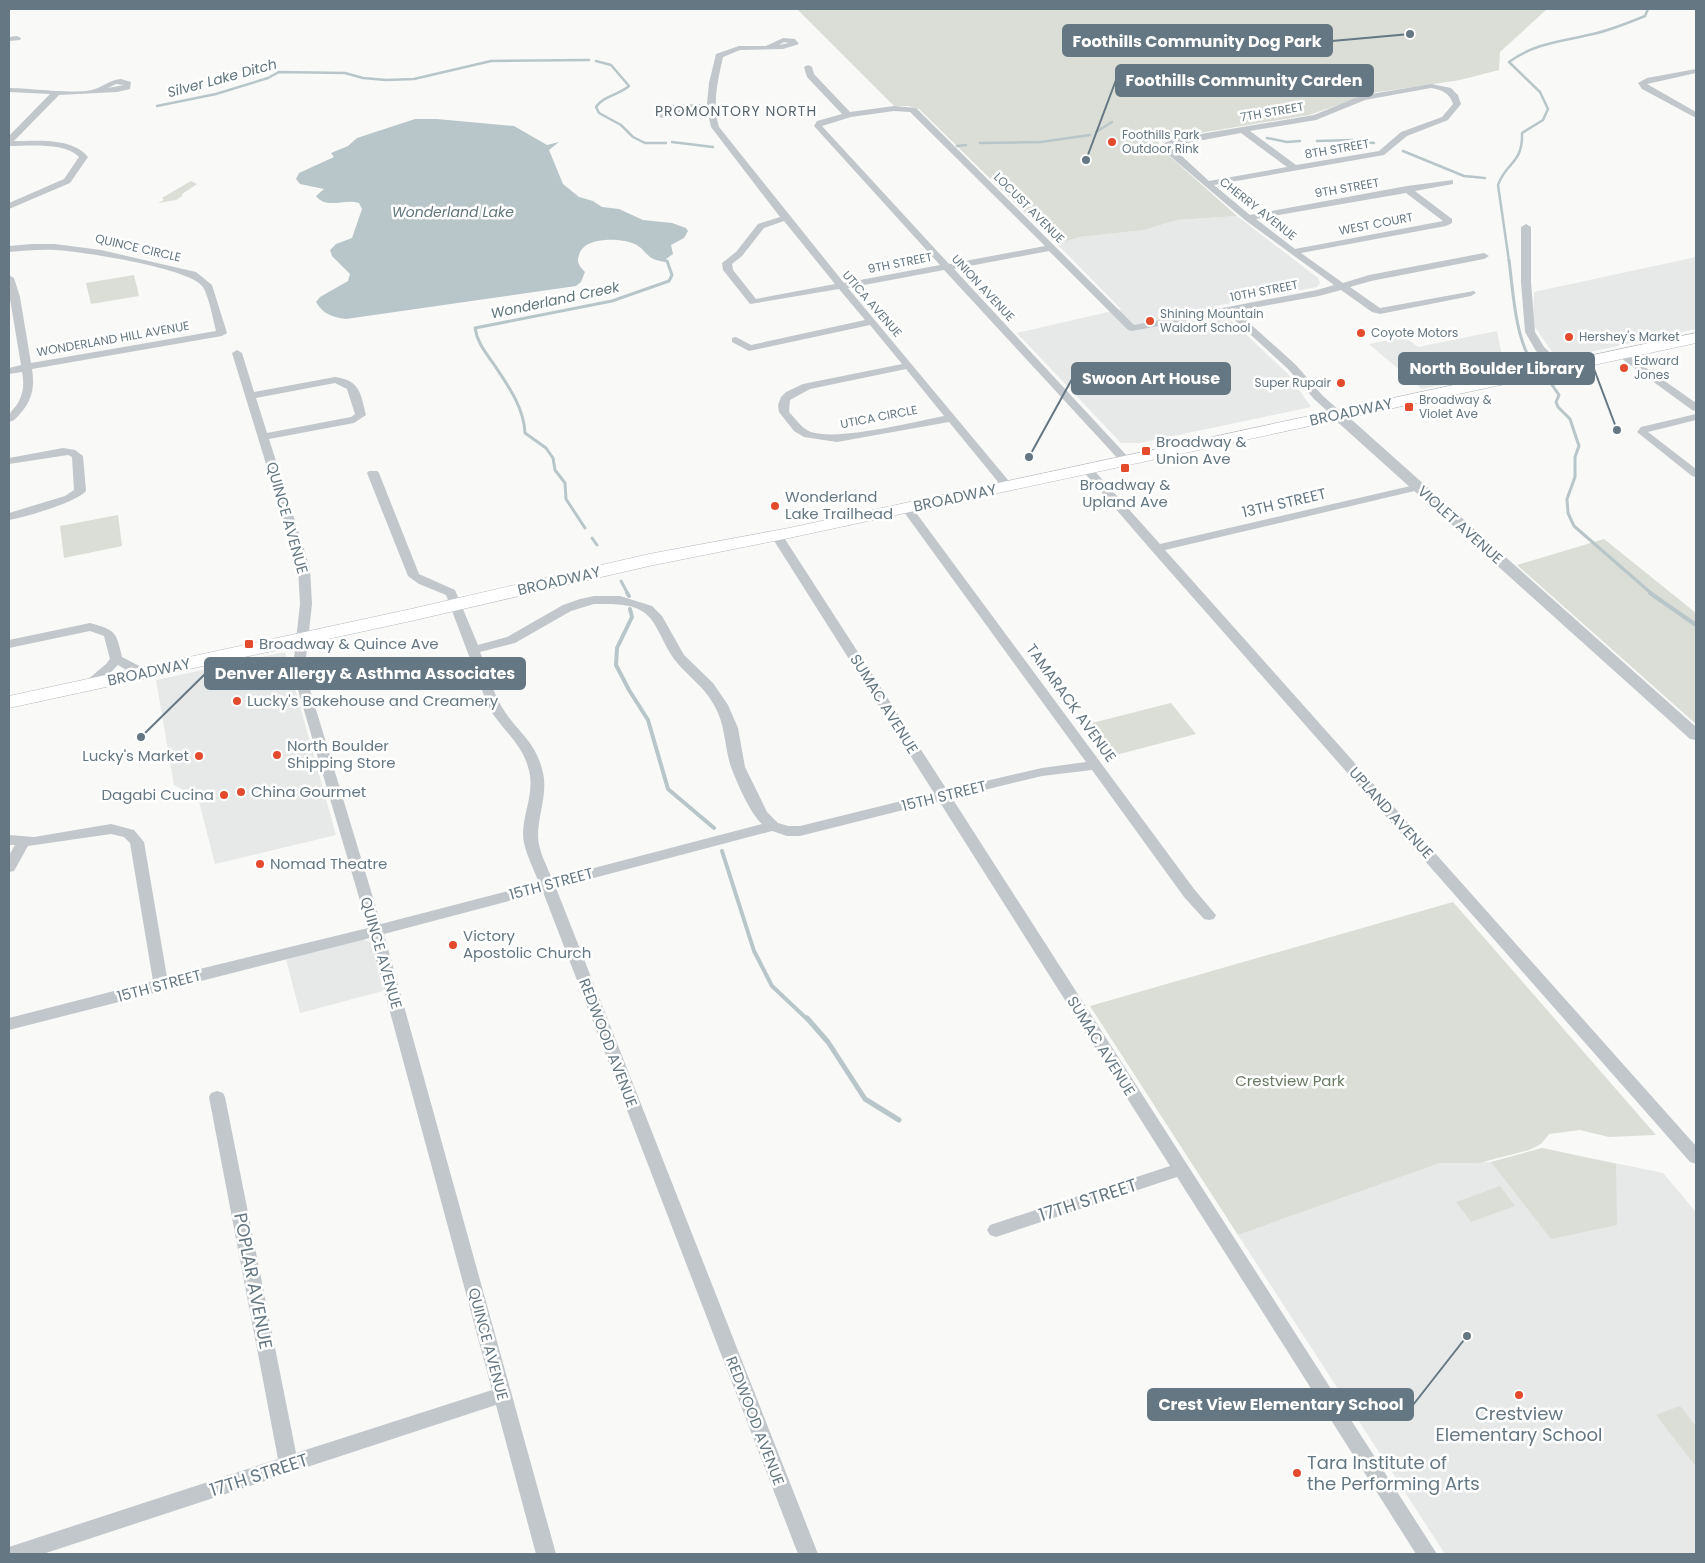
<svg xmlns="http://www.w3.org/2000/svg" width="1705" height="1563" font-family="Poppins,sans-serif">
  <rect width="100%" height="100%" fill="#f9f9f7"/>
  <g fill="#e7e9e8">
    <path d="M1237,216l81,62 2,5 -3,4 -101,19 73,69 22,32 -171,36h-19l-104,-110 104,-24 -64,-65 23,-7 64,-7 33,-10z"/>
    <path d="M1696,257v72l-139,30 -24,-35 1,-32z"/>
    <path d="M1497,331l8,40 -83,18 -53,-45 36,-7 13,10z"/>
    <path d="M285,652l51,183 -121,29 -17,-66 -24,-13 -18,-105z"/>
    <path d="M358,938l13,4 12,49 -83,22 -14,-54z"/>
    <path d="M1542,1148l121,25 33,39v342h-251l-207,-319 202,-72 51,-1z"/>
  </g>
  <g fill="#daded6">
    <path d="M797,9h750l-47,43 -1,18 -39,10 -87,13 -64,22 -145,24 -5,3 -1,4 79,70 -60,4 -33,10 -64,7 -23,7 -138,-135 -11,-3h-14z"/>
    <path d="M191,181l6,3 -15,10v2l-6,4 -18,3 6,-3 -2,-2z"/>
    <path d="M134,275l5,21 -48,8 -5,-21z"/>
    <path d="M118,515l4,31 -58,12 -4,-32z"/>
    <path d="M1604,539l92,74v111l-179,-159z"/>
    <path d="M1171,703l25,31 -84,22 -5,-1 -23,-30z"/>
    <path d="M1453,902l203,233 -47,2 -29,-7 -31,4 -8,10 -12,6 -50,13h-39l-202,72 -148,-229z"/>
    <path d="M1542,1148l74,16 1,61 -66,14 -60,-77z"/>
    <path d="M1500,1186l15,20 -44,16 -15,-20z"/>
    <path d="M1680,1406l16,20v37l-2,1 -38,-49z"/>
  </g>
  <path fill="#b8c6c9" d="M415,119h22l77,7 33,19 12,-3 -10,8 14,34 16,13 14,4 9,6 17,2 24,11 29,3 14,5 2,3 -4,7 -13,7 2,9 -7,5 1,2 -2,1c-5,-1 -11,-2 -15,-5 -6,-5 -10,-12 -18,-14 -14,-5 -48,-6 -53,12 -3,8 1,12 6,17l-4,10 -5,4 -230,33c-14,-2 -23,-5 -30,-17l4,-5 28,-16 2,-7 -18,-18 -2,-6 6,-6 16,-6 10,-29 -3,-6c-15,-5 -32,7 -43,-7l8,-7 -24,-5 -4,-5 3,-6 35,-16 -3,-4 17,-7 9,-8z"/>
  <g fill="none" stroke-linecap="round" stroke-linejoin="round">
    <g stroke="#b8c6c9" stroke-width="2.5">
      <path d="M596,61l15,4 18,21c-10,9 -26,10 -33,21l3,6 22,12 12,12 12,6h21"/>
      <path d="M157,106l59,-12 52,-16 11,-6 66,1 18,5 23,2 28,-1 77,-18 98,-1"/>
      <path d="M1096,132l16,-10"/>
      <path d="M1267,138l20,4 13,-1"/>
      <path d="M1317,141l36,-1 21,3"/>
      <path d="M672,142l41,5"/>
      <path d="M980,143l61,-1 49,-7"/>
      <path d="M957,146l9,-1"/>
      <path d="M1403,151l61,25 21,2"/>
      <path d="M1509,261l-11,-76c8,-23 25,-21 24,-52l21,-13 5,-11 -8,-17 -31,-30c25,-19 55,-21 84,-28 18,-4 35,-11 52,-18l3,-7"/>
    </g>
    <g stroke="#b8c6c9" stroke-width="3">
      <path d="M1509,260c4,31 6,78 24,104"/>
      <path d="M1548,379l11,16 -3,7 2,5 12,12 9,27 -4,11v20l-8,22 1,14 6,13 78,68"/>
      <path d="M585,528l-19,-29 -1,-16 -10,-13 -2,-12 -7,-10 -21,-15c-1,-26 -18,-49 -32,-70 -8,-11 -16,-21 -18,-35l137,-27 57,-20 3,-6 -5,-14"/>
      <path d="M592,538l5,7"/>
      <path d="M621,581l7,13"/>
    </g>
    <g stroke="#b8c6c9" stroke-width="4">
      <path d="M627,593l2,3"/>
      <path d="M1650,593l46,32"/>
      <path d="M630,609l2,8 -15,31 -1,17 13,25 19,30 20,69 46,39"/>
      <path d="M722,851l32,100 18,35 36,34"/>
    </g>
    <path stroke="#b8c6c9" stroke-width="5" d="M807,1018l21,24 37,57 34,21"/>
    <defs>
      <path id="primary" d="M1696,333v10l-907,195 -140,28 -238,55 -402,87v-12l402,-87 238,-55 140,-26z"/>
    </defs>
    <use href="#primary" stroke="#b4babd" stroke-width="1"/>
    <g fill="#c2c7cb" fill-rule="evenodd">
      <path d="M17,36l4,2 -1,2 -11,1v-4z"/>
      <path d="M783,38l12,1 4,5 -16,5 -43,1 -17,7c-5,23 -11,46 -4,70l125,156 96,-18 -126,-139 3,-5 25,-7 -35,-37 -3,-10 4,-2 4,2 2,7 36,38 44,-6 22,2 218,217 183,-35 17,-5 -89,-65 -81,-69 -2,-6 9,-6 143,-24 46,-19 71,-12 20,4 7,7 3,9 -13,16 -41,16 -23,19 -170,30 36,30 157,-29 46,-6v4l-38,7 37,28v4l-6,3 -145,27 42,30 26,-8 115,-22 5,3 -5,3 -113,22 -21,6 30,21 94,-17 2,2 -5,3 -91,18 -8,-2 -31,-22 -22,6 -83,15 60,54 26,30 20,18 1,2 -5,3 -4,-1 -20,-18 -26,-30 -61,-56 -95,18 -4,-1 -79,-79 -95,18 175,189 2,2 -2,2h-8l-177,-192 -96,18 165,198 -6,3 -4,-1 -54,-66 -112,20 -33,-5 -10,-6 -15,-19 -1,-7 3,-8 5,-5 17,-8 99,-20 -32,-39 -121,26 -17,-9v-4l4,-1 15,8 114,-25 -26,-31 -89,15 -27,-34 -1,-7 14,-11 22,-28 22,-7 -69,-90 -4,-18c-6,0 -12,-1 -17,0 -13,2 -14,12 -32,8l-4,-5 10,-7 43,-1 2,-21 7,-29 23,-8h27zM784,42l5,1 -10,2zM1431,88c11,2 19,5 22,16l-11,13 -41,15 -22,19 -83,14 -46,-34 66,-11 49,-20zM666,110h11l-6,3 -8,-1zM894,111l16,1 135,134 -96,18 -127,-138 29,-9zM1241,133l46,34 -78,14 -38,-35zM1406,193l37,28 -148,28 -39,-30zM784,221l51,63 -79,15 -23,-29 -1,-6 10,-8 22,-28zM906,369l38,47c-32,6 -104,25 -133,16 -9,-3 -15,-13 -22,-20l1,-12 20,-11z"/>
      <path d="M1696,69v4l-49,11 49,28v6l-54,-29 -4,-6 9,-5z"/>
      <path d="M121,79l10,3 -1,7 -13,3 -58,3 -45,46c23,0 58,-4 74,16l-18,26 -61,26v-6l55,-24 15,-22c-14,-15 -51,-11 -70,-11v-10l41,-42 -41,-2v-4c18,0 72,7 86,1 9,-3 15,-9 26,-10zM116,84l8,1 -16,3z"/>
      <path d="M1526,224l5,3v55l4,50 9,15 21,20 -5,3 -4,-1 -20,-18 -11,-19 -4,-50v-55z"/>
      <path d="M32,244h23l46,6 95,22 16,13 15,48 -5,3 -190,33c3,19 0,32 -13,46 -4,4 -5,6 -10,7 0,-13 5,-11 10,-21 5,-10 5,-19 3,-29l-13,2v-6l12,-3 -12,-72v-18l5,3 6,19 11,66 185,-32c-3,-12 -7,-34 -13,-44 -12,-19 -124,-36 -148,-37 -16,-1 -31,1 -46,2v-6z"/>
      <path d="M237,350l5,3 12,39 81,-15c25,3 26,17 31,38l-12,8 -85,16 41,129 2,36 -6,54 2,25 73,241 158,-41c-5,-13 -12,-27 -15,-40 -5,-25 13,-49 4,-76 -7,-25 -28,-39 -40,-61l-42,-111 -27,-11 -11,-8 -41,-103 2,-2h8l2,2 40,101 36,16 23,55 29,-8 56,-32 17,-6 14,-3h26l32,10 10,10 22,39 29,28 15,22 10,23 7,39 22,45 11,11 10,3h12l134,-33 -163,-257 6,-4 6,4 164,254 95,-22 44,-6 -185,-254 2,-2h8l283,383 22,26 -2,4 -5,1 -5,-1 -20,-22 -92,-127 -50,6 -90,22 485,756h-21l-239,-377 -181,60 -6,-2 -3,-5 3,-5 180,-59 -231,-365 -139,35h-13l-15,-5 -216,57 262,666h-20l-255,-662 -159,42 172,620h-20l-40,-149 -453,149h-34v-7l6,-2 263,-86 -69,-362 2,-4 6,-2 6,2 2,4 71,356 196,-63 -122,-452 -361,92v-12l144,-37 -23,-138 -6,-6 -13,-3 -83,12 -14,25 -5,1v-17l6,-10h-6v-10l25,2 77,-13 23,6 10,12 23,135 201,-49 -72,-245 -2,-25 6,-54 -2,-36 -66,-215zM335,383l12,6 8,25 -4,3 -84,16 -11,-35zM594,604c19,0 44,-2 57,15 9,12 14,28 23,40 12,16 30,27 40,46 12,20 10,41 17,62 6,16 19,46 31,57l-210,55c-5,-13 -14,-29 -14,-43 0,-23 11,-44 4,-67 -7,-27 -23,-36 -37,-57 -12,-17 -17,-41 -25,-60l35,-9 56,-32z"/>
      <path d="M1622,351l74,52v8l-4,-1 -74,-54 -1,-2 1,-2z"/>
      <path d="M1696,414v6l-48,12 48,37v8l-4,-1 -55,-44 4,-5z"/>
      <path d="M63,448l12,2 8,6 3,35c-11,12 -60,26 -77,29v-7l56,-17 9,-6 -2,-33 -4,-2 -59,9v-6z"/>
      <path d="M1087,466l4,1 69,77 259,-60 4,1 2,2 -2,2 -258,61 531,596v18l-6,-2 -538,-611 -69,-80 -2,-2z"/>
      <path d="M90,623c26,7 26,9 32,34l25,13 1,3 -1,3h-10l-19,-11 -22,22h-10l-1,-3 1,-3 20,-17 4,-5 -6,-23 -14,-5 -81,17v-8z"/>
    </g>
    <path fill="#c2c7cb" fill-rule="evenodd" d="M1338,411l5,1 353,315v13l-6,-1 -357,-321 -1,-3 1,-3z"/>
    <use href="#primary" fill="#fff" fill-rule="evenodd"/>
  </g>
  <g fill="#e44b2d" stroke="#fff" stroke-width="2">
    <circle cx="1112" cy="142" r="5"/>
    <circle cx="1150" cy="321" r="5"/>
    <circle cx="1361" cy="333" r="5"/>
    <circle cx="1569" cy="337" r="5"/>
    <circle cx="1624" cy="368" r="5"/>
    <circle cx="1341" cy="383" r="5"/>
    <rect x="1404" y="402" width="10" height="10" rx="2.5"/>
    <rect x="1141" y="446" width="10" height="10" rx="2.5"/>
    <rect x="1120" y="463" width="10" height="10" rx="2.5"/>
    <circle cx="775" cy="506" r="5"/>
    <rect x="244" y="639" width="10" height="10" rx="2.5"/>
    <circle cx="237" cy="701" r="5"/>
    <circle cx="277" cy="755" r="5"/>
    <circle cx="199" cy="756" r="5"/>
    <circle cx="241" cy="792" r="5"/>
    <circle cx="224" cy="795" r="5"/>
    <circle cx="260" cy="864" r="5"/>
    <circle cx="453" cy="945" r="5"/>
    <circle cx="1519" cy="1395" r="5"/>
    <circle cx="1297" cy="1473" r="5"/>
  </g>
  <g text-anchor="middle" stroke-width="5" stroke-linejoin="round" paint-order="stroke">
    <g font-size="12" fill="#647782" stroke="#fff">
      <text transform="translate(1272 112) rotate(-10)" y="4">7TH STREET</text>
      <text transform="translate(1337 149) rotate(-10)" y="4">8TH STREET</text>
      <text transform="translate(1347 188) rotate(-10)" y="4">9TH STREET</text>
      <text transform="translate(1029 208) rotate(45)" y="4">LOCUST AVENUE</text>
      <text transform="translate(1258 209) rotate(38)" y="4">CHERRY AVENUE</text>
      <text transform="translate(1376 224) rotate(-11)" y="4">WEST COURT</text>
      <text transform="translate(138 248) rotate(13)" y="4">QUINCE CIRCLE</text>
      <text transform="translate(900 263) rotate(-11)" y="4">9TH STREET</text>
      <text transform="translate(983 288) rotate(47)" y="4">UNION AVENUE</text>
      <text transform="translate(1264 291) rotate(-11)" y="4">10TH STREET</text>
      <text transform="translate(872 304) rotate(49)" y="4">UTICA AVENUE</text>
      <text transform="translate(113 339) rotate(-10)" y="4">WONDERLAND HILL AVENUE</text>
      <text transform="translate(879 417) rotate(-11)" y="4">UTICA CIRCLE</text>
    </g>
    <g font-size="12" fill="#647782" stroke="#fff" text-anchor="start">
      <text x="1122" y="139">Foothills Park<tspan x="1122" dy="14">Outdoor Rink</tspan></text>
      <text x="1160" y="318">Shining Mountain<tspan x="1160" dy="14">Waldorf School</tspan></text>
      <text x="1371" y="337">Coyote Motors</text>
      <text x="1579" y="341">Hershey's Market</text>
      <text x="1634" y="365">Edward<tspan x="1634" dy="14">Jones</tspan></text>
      <text x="1331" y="387" text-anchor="end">Super Rupair</text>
      <text x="1419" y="404">Broadway &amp;<tspan x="1419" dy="14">Violet Ave</tspan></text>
    </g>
    <g font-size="14" font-style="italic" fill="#5f767c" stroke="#fff">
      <text transform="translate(222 78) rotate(-15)" y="5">Silver Lake Ditch</text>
      <text x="453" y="217">Wonderland Lake</text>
      <text transform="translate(555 300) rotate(-12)" y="5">Wonderland Creek</text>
    </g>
    <g font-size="14" letter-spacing="1" fill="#56656d" stroke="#fff">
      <text x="736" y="116">PROMONTORY NORTH</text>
    </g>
    <g font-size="15" fill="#647782" stroke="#fff">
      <text transform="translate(1351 412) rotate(-12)" y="5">BROADWAY</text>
      <text transform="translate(955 498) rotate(-12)" y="5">BROADWAY</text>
      <text transform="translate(1284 503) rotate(-13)" y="5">13TH STREET</text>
      <text transform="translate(287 518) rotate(74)" y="5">QUINCE AVENUE</text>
      <text transform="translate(1460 525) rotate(42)" y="5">VIOLET AVENUE</text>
      <text transform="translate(559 581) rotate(-13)" y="5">BROADWAY</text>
      <text transform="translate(149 672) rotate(-12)" y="5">BROADWAY</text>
      <text transform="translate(1071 703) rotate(54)" y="5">TAMARACK AVENUE</text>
      <text transform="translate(884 704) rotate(58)" y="5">SUMAC AVENUE</text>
      <text transform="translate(944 796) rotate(-14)" y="5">15TH STREET</text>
      <text transform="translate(1391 813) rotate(48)" y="5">UPLAND AVENUE</text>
      <text transform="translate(551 884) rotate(-15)" y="5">15TH STREET</text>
      <text transform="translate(381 953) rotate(74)" y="5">QUINCE AVENUE</text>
      <text transform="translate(159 986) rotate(-15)" y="5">15TH STREET</text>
      <text transform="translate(608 1043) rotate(69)" y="5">REDWOOD AVENUE</text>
      <text transform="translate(1101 1046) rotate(58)" y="5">SUMAC AVENUE</text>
      <text transform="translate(488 1344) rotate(75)" y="5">QUINCE AVENUE</text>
      <text transform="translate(755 1421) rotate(69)" y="5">REDWOOD AVENUE</text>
    </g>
    <g font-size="15" fill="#647782" stroke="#fff" text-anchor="start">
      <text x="1156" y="447">Broadway &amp;<tspan x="1156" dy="17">Union Ave</tspan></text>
      <text x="1125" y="490" text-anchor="middle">Broadway &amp;<tspan x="1125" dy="17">Upland Ave</tspan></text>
      <text x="785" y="502">Wonderland<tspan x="785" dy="17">Lake Trailhead</tspan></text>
      <text x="259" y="649">Broadway &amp; Quince Ave</text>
      <text x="247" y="706">Lucky's Bakehouse and Creamery</text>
      <text x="287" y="751">North Boulder<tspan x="287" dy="17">Shipping Store</tspan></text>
      <text x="189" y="761" text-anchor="end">Lucky's Market</text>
      <text x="251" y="797">China Gourmet</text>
      <text x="214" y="800" text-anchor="end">Dagabi Cucina</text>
      <text x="270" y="869">Nomad Theatre</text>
      <text x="463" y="941">Victory<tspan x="463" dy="17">Apostolic Church</tspan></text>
    </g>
    <g font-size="15" fill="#697a63" stroke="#fff">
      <text x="1290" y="1086">Crestview Park</text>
    </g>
    <g font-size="18" fill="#647782" stroke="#fff">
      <text transform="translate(1088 1200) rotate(-18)" y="6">17TH STREET</text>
      <text transform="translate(253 1281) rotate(79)" y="6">POPLAR AVENUE</text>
      <text transform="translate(259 1475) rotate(-18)" y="6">17TH STREET</text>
    </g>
    <g font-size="18" fill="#647782" stroke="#fff">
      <text x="1519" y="1420">Crestview<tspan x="1519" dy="21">Elementary School</tspan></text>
      <text x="1307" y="1469" text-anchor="start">Tara Institute of<tspan x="1307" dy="21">the Performing Arts</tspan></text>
    </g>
  </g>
  <path fill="none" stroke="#647782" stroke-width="2" d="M1410 34L1332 41M1086 160L1116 80M1617 430L1594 369M1029 457L1072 379M141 737L205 674M1467 1336L1413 1405"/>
  <g fill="#647782" stroke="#fff" stroke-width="2">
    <circle cx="1410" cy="34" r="5"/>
    <circle cx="1086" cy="160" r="5"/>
    <circle cx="1617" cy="430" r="5"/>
    <circle cx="1029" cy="457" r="5"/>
    <circle cx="141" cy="737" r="5"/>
    <circle cx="1467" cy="1336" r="5"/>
  </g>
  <g fill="#647782" stroke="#647782" stroke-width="2">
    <rect x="1063" y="25" width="269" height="31" rx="5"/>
    <rect x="1116" y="65" width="257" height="31" rx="5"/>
    <rect x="1399" y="353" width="195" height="31" rx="5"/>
    <rect x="1072" y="363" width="158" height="31" rx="5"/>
    <rect x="205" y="658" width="320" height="31" rx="5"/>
    <rect x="1148" y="1389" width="265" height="31" rx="5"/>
  </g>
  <g font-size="16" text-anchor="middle" font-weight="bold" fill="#fff">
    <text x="1197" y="47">Foothills Community Dog Park</text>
    <text x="1244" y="86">Foothills Community Carden</text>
    <text x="1497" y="374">North Boulder Library</text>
    <text x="1151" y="384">Swoon Art House</text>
    <text x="365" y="679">Denver Allergy &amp; Asthma Associates</text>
    <text x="1281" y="1410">Crest View Elementary School</text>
  </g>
  <rect width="1705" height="1563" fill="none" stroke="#647782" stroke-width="20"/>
</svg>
